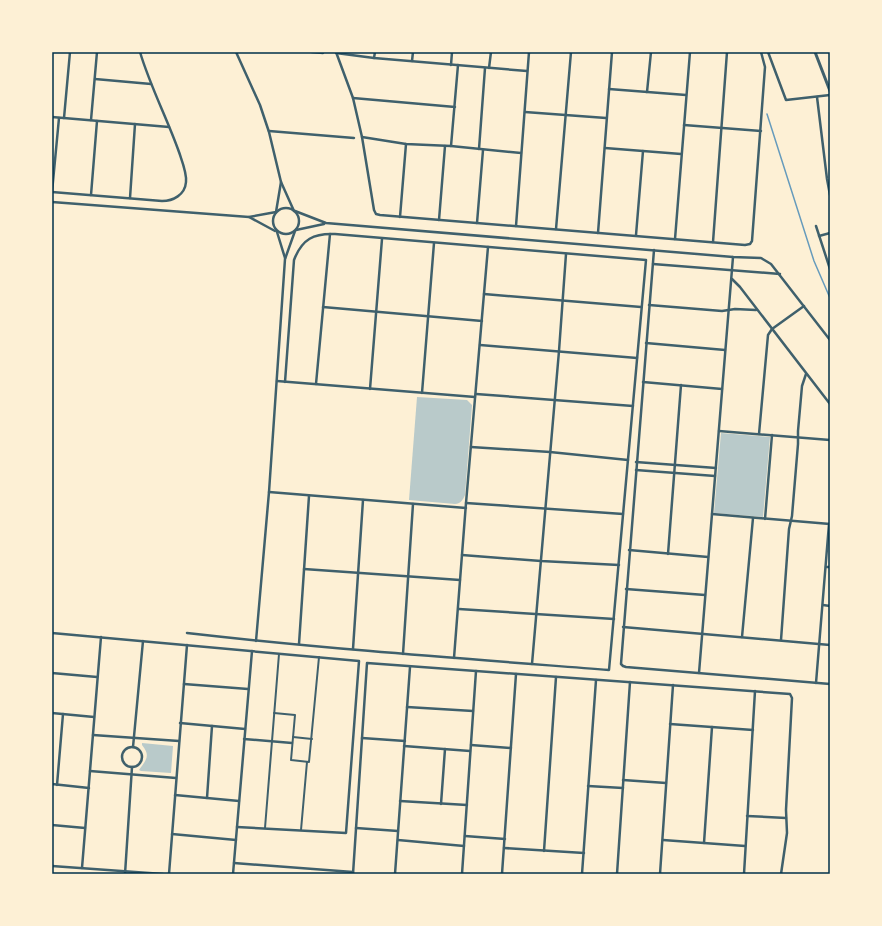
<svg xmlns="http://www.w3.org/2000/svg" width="882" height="926" font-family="'DejaVu Sans',sans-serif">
  <rect width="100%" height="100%" fill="#fdf0d5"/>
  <g fill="#b9caca">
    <path d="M417,397l50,3 5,5 -7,90c-2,5 -5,9 -10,9l-46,-4z"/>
    <path d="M721,433l49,4 -7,80 -49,-4z"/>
    <path d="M142,743l31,3 -2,27 -30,-2 -2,-1c7,-10 12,-14 3,-25z"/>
  </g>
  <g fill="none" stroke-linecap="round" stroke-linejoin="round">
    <path stroke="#669bbc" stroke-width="1.5" d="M767,114l47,147 16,37"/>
    <g stroke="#3f606c" stroke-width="2">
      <path d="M274,713l21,2 -4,45 18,2 10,-105"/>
      <path d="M293,737l19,2"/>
      <path d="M265,828l14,-174"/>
      <path d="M301,830l6,-68"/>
    </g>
    <g stroke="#3f606c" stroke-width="2.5">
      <path d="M236,52l24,53 9,27 12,50 13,29"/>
      <path d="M312,52l11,1"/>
      <path d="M336,52l17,46 9,39 12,73 2,4 4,1 365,30 5,-1 2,-3 13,-174 -4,-15"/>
      <path d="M768,52l18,48 44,-5"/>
      <path d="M336,53l38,5 153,13"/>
      <path d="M374,58l1,-6"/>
      <path d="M412,61l1,-9"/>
      <path d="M451,65l1,-13"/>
      <path d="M489,68l2,-16"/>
      <path d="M95,79l56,5"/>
      <path d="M609,89l77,6"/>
      <path d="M647,92l4,-40"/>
      <path d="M817,97l10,82 3,16"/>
      <path d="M353,98l102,9"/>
      <path d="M525,112l81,6"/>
      <path d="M52,117l117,10"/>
      <path d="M64,118l6,-66"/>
      <path d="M91,120l6,-68"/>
      <path d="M684,125l77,6"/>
      <path d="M269,131l85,7"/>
      <path d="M362,137l44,7 45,2 70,7"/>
      <path d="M451,146l7,-81"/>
      <path d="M605,148l76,6"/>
      <path d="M479,149l6,-81"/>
      <path d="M52,192l110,9c11,0 23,-6 24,-19 1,-9 -4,-21 -7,-30 -12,-34 -29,-66 -39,-100"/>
      <path d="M52,192l7,-74"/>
      <path d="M91,195l6,-74"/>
      <path d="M130,198l5,-74"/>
      <path d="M52,202l197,15 27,-5 5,-30"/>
      <circle cx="286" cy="221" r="13"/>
      <path d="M295,211l31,12 407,34 28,1 10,6 59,76"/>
      <path d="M249,217l26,14"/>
      <path d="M400,217l6,-73"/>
      <path d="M439,220l6,-74"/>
      <path d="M477,223l6,-73"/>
      <path d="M516,226l13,-174"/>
      <path d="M816,226l14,43"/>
      <path d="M556,229l15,-177"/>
      <path d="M296,230l28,-6"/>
      <path d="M277,232l8,26"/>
      <path d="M598,233l14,-181"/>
      <path d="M636,235l7,-84"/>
      <path d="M819,236l11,-3"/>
      <path d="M675,239l15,-187"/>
      <path d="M713,242l14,-190"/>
      <path d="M654,250l-33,414 2,2 3,1 204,17"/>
      <path d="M653,264l127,10"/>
      <path d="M732,279l8,8 90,117"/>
      <path d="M484,294l157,13"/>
      <path d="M649,305l73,6 13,-2 21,1"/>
      <path d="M323,307l159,14"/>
      <path d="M646,343l79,7"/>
      <path d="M480,345l157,13"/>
      <path d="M277,381l198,16"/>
      <path d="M643,382l79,7"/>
      <path d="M316,384l14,-150"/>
      <path d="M370,389l12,-150"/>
      <path d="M422,393l12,-150"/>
      <path d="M476,394l157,12"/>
      <path d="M719,431l111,9"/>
      <path d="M759,434l9,-99 4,-6 32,-23"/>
      <path d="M471,447l79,5 78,8"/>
      <path d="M636,462l80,6"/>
      <path d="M636,470l79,6"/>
      <path d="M269,492l197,16"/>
      <path d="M466,503l157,11"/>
      <path d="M712,514l118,10"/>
      <path d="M765,519l7,-84"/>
      <path d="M629,550l79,7"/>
      <path d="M668,554l13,-169"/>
      <path d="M462,555l79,6 78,4"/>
      <path d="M826,567h4"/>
      <path d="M304,569l156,11"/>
      <path d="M626,589l79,6"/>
      <path d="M823,605l7,1"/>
      <path d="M459,609l155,10"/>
      <path d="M623,627l207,18"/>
      <path d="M52,633l307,28 -13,172 -109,-6"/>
      <path d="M187,633c140,16 281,26 422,37l37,-410 -311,-26c-21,-1 -33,5 -41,26l-9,122"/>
      <path d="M742,637l11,-119"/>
      <path d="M781,640l8,-111 3,-13 6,-72v-13l4,-45 4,-12"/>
      <path d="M256,641l13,-149 16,-233 10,-28"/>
      <path d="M299,644l10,-148"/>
      <path d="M353,649l10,-149"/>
      <path d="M403,654l10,-150"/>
      <path d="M454,658l12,-155 22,-256"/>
      <path d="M532,664l27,-313 7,-97"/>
      <path d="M52,673l45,4"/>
      <path d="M699,673l34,-416"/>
      <path d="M816,683l13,-159"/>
      <path d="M184,684l64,5"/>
      <path d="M407,707l66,4"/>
      <path d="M52,713l42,4"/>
      <path d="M180,723l65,6"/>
      <path d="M670,724l83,6"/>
      <path d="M93,735l86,6"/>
      <path d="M362,738l43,3"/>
      <path d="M244,739l48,4"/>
      <path d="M471,745l40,3"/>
      <path d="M404,746l66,5"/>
      <circle cx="132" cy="757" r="10"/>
      <path d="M133,747l10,-106"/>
      <path d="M90,771l86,7"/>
      <path d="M623,780l43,3"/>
      <path d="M52,784l37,4"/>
      <path d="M57,785l6,-71"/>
      <path d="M588,786l35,2"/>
      <path d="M175,795l64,6"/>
      <path d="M207,798l5,-72"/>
      <path d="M400,801l67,4"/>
      <path d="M441,804l4,-55"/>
      <path d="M747,816l39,2"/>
      <path d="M52,825l33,3"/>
      <path d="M356,828l42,3"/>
      <path d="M172,834l64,6"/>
      <path d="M465,836l40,3"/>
      <path d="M398,840l66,6"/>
      <path d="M663,840l82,6"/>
      <path d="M704,843l8,-116"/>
      <path d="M504,848l80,5"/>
      <path d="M544,851l12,-174"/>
      <path d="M234,863l119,9"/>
      <path d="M52,866l111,8"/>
      <path d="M82,868l19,-231"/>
      <path d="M125,874l7,-107"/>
      <path d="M169,874l18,-229"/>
      <path d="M233,874l19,-223"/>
      <path d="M353,874l14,-211 423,31 2,4 -6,112 1,23 -6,41"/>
      <path d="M395,874l15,-207"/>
      <path d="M462,874l14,-203"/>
      <path d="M502,874l14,-200"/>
      <path d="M582,874l14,-194"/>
      <path d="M617,874l13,-192"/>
      <path d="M660,874l13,-189"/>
      <path d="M744,874l11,-183"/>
    </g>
    <path stroke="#3f606c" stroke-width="3" d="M815,52l15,39"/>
  </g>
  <rect width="882" height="926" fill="none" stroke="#fdf0d5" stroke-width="106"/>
  <rect x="53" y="53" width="776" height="820" fill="none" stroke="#003049" stroke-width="1.5"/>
</svg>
